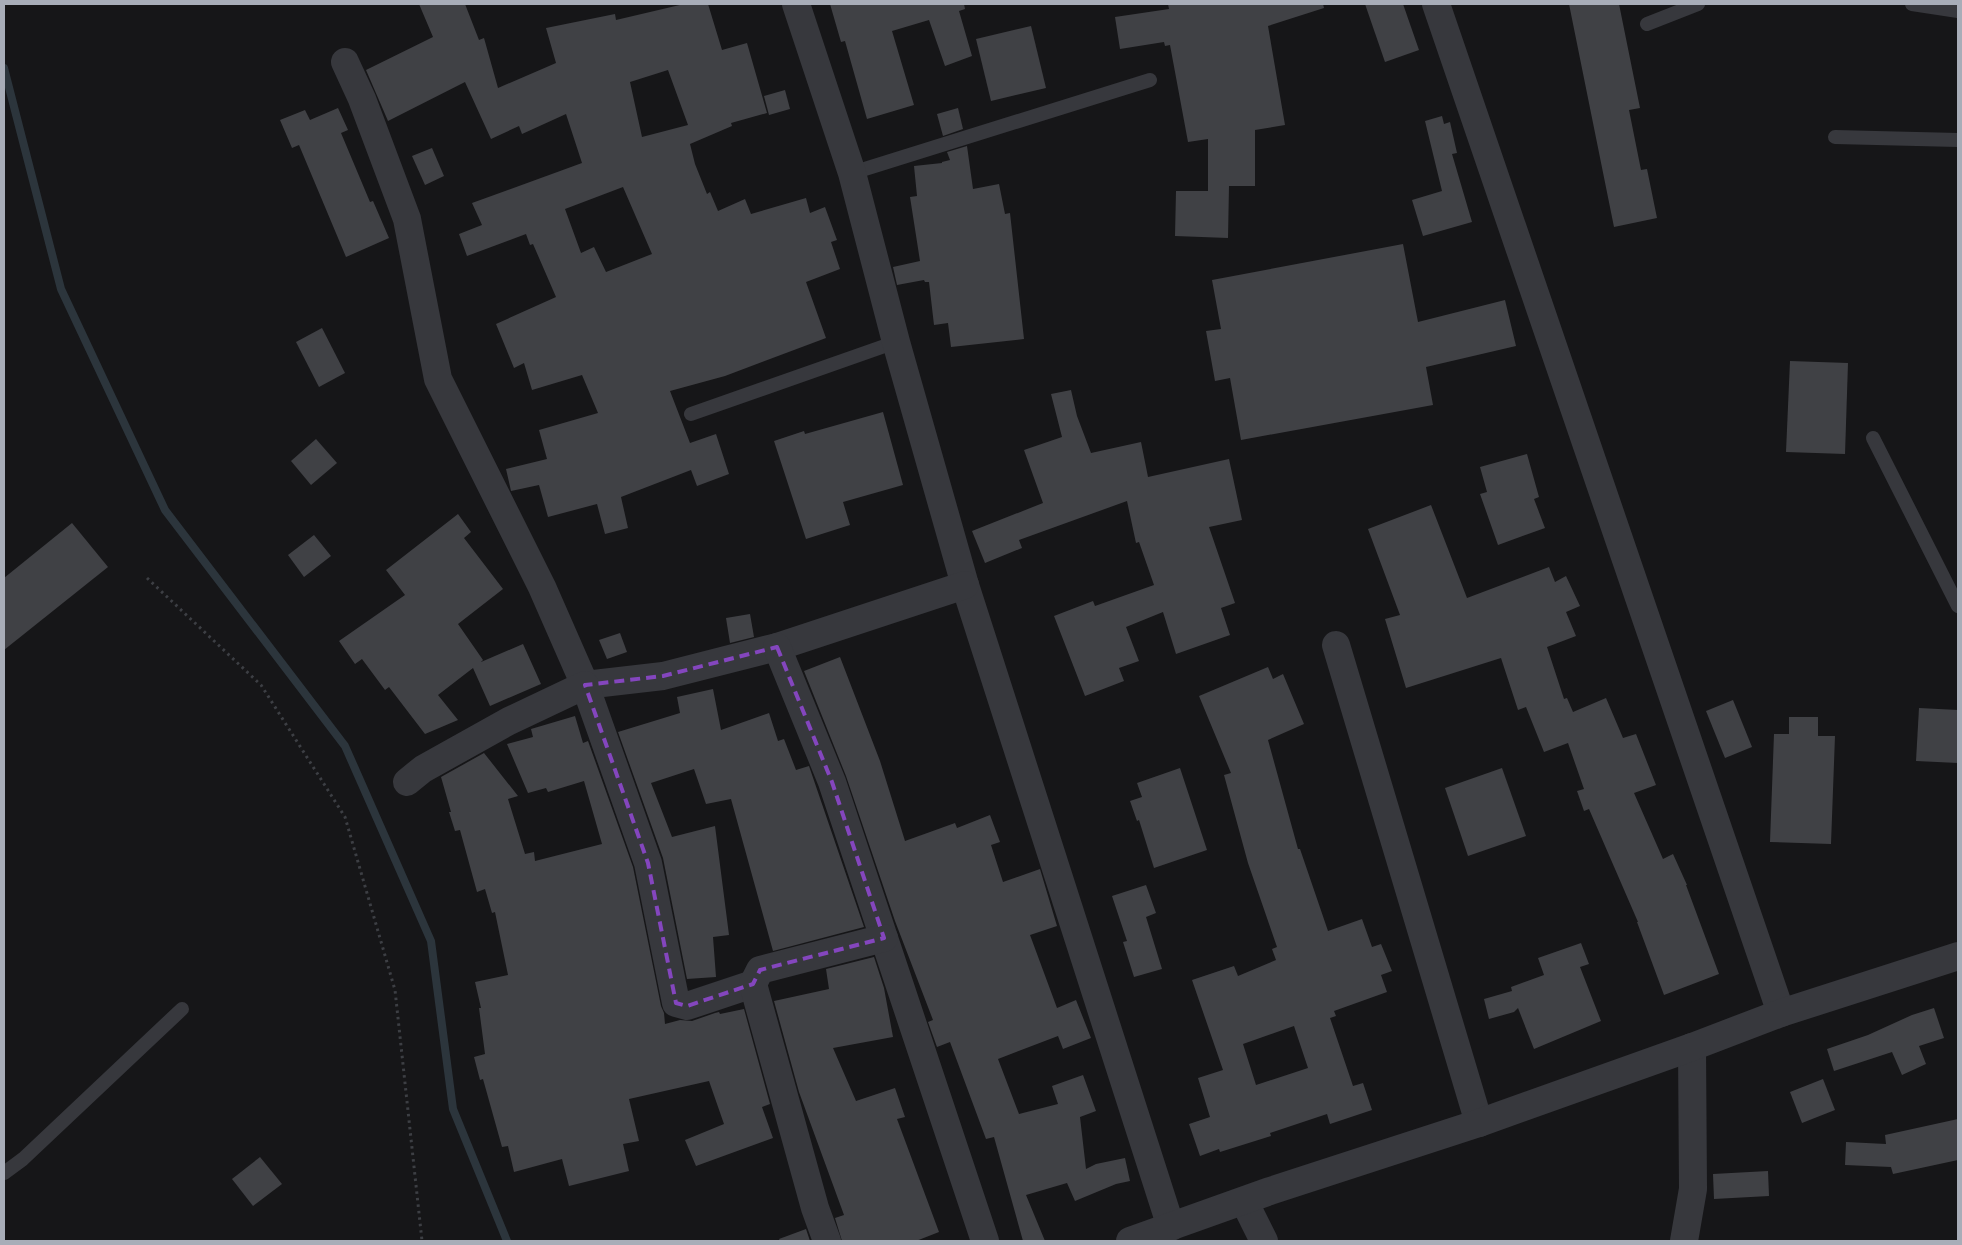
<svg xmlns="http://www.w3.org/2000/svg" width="1962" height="1245" font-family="'Exo 2',sans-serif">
  <rect width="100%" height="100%" fill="#161618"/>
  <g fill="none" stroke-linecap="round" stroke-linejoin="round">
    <path stroke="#2c353c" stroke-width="8" d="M4,68l57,221 104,221 180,236 86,195 22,168 54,132"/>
  </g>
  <g fill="#404145" fill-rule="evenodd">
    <path d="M419,4h46l14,36 5,-2 14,50 58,-25 -10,-35 69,-14 1,6 68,-16h24l14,46 25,-7 20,70 -36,10 1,3 -42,18 5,20 12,30 3,-2 8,19 27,-12 6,15 55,-16 4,15 15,-6 12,33 -6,2 9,27 -34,13 20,56 -101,38 -55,15 20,52 26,-9 13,40 -32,12 -6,-16 -70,27 7,31 -23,6 -8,-30 -49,13 -9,-32 -28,6 -5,-22 41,-10 -8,-29 59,-17 -16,-38 -50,15 -8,-27 -10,5 -18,-44 60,-27 -23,-53 -3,1 -4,-11 -59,22 -8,-22 23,-9 -10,-22 110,-40 -16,-49 -44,20 -3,-8 -28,13 -26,-57 -77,39 -22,-51 67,-33zM668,70l20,55 -46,12 -12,-55zM623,187l29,67 -46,18 -12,-25 -13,6 -16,-44z"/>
    <path d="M830,4h134l1,5 -6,2 13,45 -27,10 -16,-46 -37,11 22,74 -47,14 -22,-78 -4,1z"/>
    <path d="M1168,4h155l1,4 -56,18 17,99 -30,5v56h-26l-1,52 -53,-2 1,-45h32v-52l-20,3 -18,-97 -5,1 -1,-4 -44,7 -5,-32 54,-8z"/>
    <path d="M1365,4h38l16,46 -34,12z"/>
    <path d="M1569,4h50l21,104 -11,2 12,60 6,-1 10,49 -43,9z"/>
    <path d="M1031,26l15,62 -55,13 -15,-62z"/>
    <path d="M785,90l5,19 -21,6 -5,-19z"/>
    <path d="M338,108l10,22 -7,3 29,69 3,-1 16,37 -43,19 -47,-112 -7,3 -12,-28 25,-10 5,10z"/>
    <path d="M958,108l5,21 -20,7 -6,-22z"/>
    <path d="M1442,116l2,8 6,-2 7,31 -5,1 20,68 -49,14 -11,-36 30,-9 -17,-70z"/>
    <path d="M967,146l6,43 26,-5 6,30 5,-1 14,126 -73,8 -3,-24 -14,2 -5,-43h-4l-1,-2 -27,5 -4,-18 27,-6 -10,-64 7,-1 -3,-30 28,-3v-1l8,-2 -3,-8z"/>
    <path d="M432,148l12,28 -19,9 -13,-29z"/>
    <path d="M1403,244l15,78 87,-22 11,46 -90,21 7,38 -192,35 -11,-62 -15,3 -9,-50 15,-2 -9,-49z"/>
    <path d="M322,328l23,45 -26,14 -23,-45z"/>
    <path d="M1790,361l58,2 -3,91 -59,-2z"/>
    <path d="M1071,390l6,26 14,37 50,-11 7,35 81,-18 13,61 -33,7 26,76 -14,5 9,27 -54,19 -13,-42 -37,15 13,34 -20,7 5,13 -39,15 -31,-80 39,-15 2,5 59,-21 -15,-43 -3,1 -9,-42 -108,39 3,8 -37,15 -13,-32 71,-28 -19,-53 38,-13 -11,-43z"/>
    <path d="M883,412l20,73 -60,17 7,23 -44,14 -32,-98 30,-10 1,3z"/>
    <path d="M316,439l21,24 -26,22 -20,-24z"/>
    <path d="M1527,454l12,43 -5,2 11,29 -47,17 -18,-51 7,-2 -7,-25z"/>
    <path d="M1431,505l36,93 82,-31 6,15 11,-6 14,30 -14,6 10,24 -29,11 17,52 3,-1 6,14 33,-14 17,40 13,-4 20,51 -22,8 29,66 10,-5 14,31h-1l33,89 -55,21 -27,-73h1l-49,-113 -5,2 -7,-20 7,-2 -16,-46 -24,9 -18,-45 -8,3 -17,-52 -95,30 -21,-69 15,-4 -32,-86z"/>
    <path d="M458,514l13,18 -7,6 39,51 -45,35 25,36 -2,2 42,-18 18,40 -51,22 -17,-38 -35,27 20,25 -33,14 -36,-47 -4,3 -23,-31 -7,5 -16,-23 66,-46 -19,-25z"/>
    <path d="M72,523l36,44 -104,83v-72z"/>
    <path d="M314,535l17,21 -27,21 -16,-22z"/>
    <path d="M750,614l4,23 -24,6 -4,-25z"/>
    <path d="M620,633l7,19 -20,7 -8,-19z"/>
    <path d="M840,657l40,104 25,80 50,-18 2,5 33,-13 10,27 -9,3 12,37 37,-13 17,57 -27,9 27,73 19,-8 15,38 -28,11 -5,-13 -60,23 21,55 39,-10 -6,-18 31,-11 13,36 -16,6 6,52 10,-5 29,-6 5,23 -14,3 -41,17 -8,-18 -41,12 19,46h-22l-29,-104 -8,2 -36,-97 -13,5 -9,-25 5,-2 -38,-99 -49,-145 -42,-105z"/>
    <path d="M1268,667l5,12 10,-5 21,50 -36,16 30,109h2l28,82 34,-12 10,28 9,-3 11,27 -11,4 6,17 -53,19 2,5 -6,2 23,68 10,-3 9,27 -42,14 -3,-10 -57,19 1,3 -51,16 -1,-3 -19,7 -11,-32 21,-7 -12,-39 25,-8 -31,-90 42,-14 4,10 38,-16 -4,-11 5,-2 -29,-84 -24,-88 7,-2 -32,-77zM1294,1026l14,42 -52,17 -13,-41z"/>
    <path d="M713,689l8,41 48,-17 9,28 6,-2 12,31 13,-4 55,161 -91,24 -42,-152 -25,5 -12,-35 -43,14 21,54 43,-11 14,109 -16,2 3,40 -29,2 -24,-121 -45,-126 62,-19 -3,-16z"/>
    <path d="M1733,700l19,47 -27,11 -19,-47z"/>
    <path d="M1919,708l39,2v53l-42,-2z"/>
    <path d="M575,716l8,27 5,-2 45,126 28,139 3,7 1,11 15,-4 12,1 23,-8 4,-1 1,2 24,-5 26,95 -8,3 11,31 -77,28 -11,-26 39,-16 -15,-43 -80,18 10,42 -16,3 6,27 -60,15 -7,-27 -48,13 -6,-26 -6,1 -19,-68 -3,1 -6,-23 11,-3 -6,-46h2l-6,-26 33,-7 -13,-63 -3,1 -7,-24 -8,3 -17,-62 -5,1 -6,-19h2l-10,-35 43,-24 34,43 -10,3 17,55 9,-2 1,9 67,-17 -18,-63 -36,11 -2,-4 -18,5 -21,-49 26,-7 -2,-8z"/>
    <path d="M1789,717h29v19h17l-4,108 -61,-2 4,-108h15z"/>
    <path d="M1180,768l27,82 -53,18 -15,-48 -2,1 -7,-20 12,-4 -5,-14z"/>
    <path d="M1502,768l24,68 -58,20 -23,-68z"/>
    <path d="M1146,885l10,28 -10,4 16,52 -28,8 -11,-35 4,-1 -15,-45z"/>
    <path d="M1581,943l8,21 -9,3 21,54 -67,28 -16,-41 -4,4 -25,7 -5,-20 28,-8 -1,-4 33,-12 -6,-17z"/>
    <path d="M874,957l10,31 9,49 -60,11 23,53 39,-13 10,29 -8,2 42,113 -23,9h-74l-7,-23 9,-3 -45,-123 -25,-91 55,-12 -3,-20z"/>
    <path d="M1934,1008l10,30 -25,8 7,18 -24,11 -10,-23 -58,19 -7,-22 41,-14 44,-20z"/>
    <path d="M1823,1079l12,31 -33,13 -12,-31z"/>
    <path d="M1958,1119v41l-65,14 -2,-7 -46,-2 1,-23 40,2 -1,-9z"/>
    <path d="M260,1157l22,27 -29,22 -21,-27z"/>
    <path d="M1768,1171l1,25 -55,3 -1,-25z"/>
    <path d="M806,1229l4,12h-30l-1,-2z"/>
  </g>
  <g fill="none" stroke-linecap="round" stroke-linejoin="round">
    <path stroke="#3d3f44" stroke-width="3" stroke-dasharray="2.5 4" stroke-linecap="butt" d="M147,578l114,107 84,132 50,173 27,251"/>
    <g stroke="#37383d" stroke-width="14">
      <path d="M1912,4l46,7"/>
      <path d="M1647,24l51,-20"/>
      <path d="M1835,137l123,3"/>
      <path d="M852,173l298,-93"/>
      <path d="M691,414l205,-72"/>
      <path d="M1873,438l85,168"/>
      <path d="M4,1173l19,-14 159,-150"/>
    </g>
    <g stroke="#37383d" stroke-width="28">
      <path d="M796,4l56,169 44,169 69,243 206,642"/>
      <path d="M1436,4l345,1009"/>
      <path d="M345,62l17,37 45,120 31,160 104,208 43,98 78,-9 114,-29 188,-62"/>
      <path d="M1336,645l143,478"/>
      <path d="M777,647l55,135 153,459"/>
      <path d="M407,782l16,-13 86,-48 76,-36 63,178 28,140 11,3 66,-22"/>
      <path d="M1244,1201l20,40"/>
      <path d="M827,1241l-12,-33 -62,-224 7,-14 124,-32"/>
      <path d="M1684,1241l9,-52 -1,-142"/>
    </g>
    <path stroke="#37383d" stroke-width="28" d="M1130,1241l140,-50 209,-68 213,-76 89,-34 177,-57"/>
  </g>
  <path fill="none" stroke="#8446be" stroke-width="4" stroke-dasharray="10 6" stroke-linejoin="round" d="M777,647l55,135 52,156 -124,32 -7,14 -66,22 -11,-3 -28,-140 -63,-178 78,-9z"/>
  <rect width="1962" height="1245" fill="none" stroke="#a8adb8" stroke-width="10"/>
</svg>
